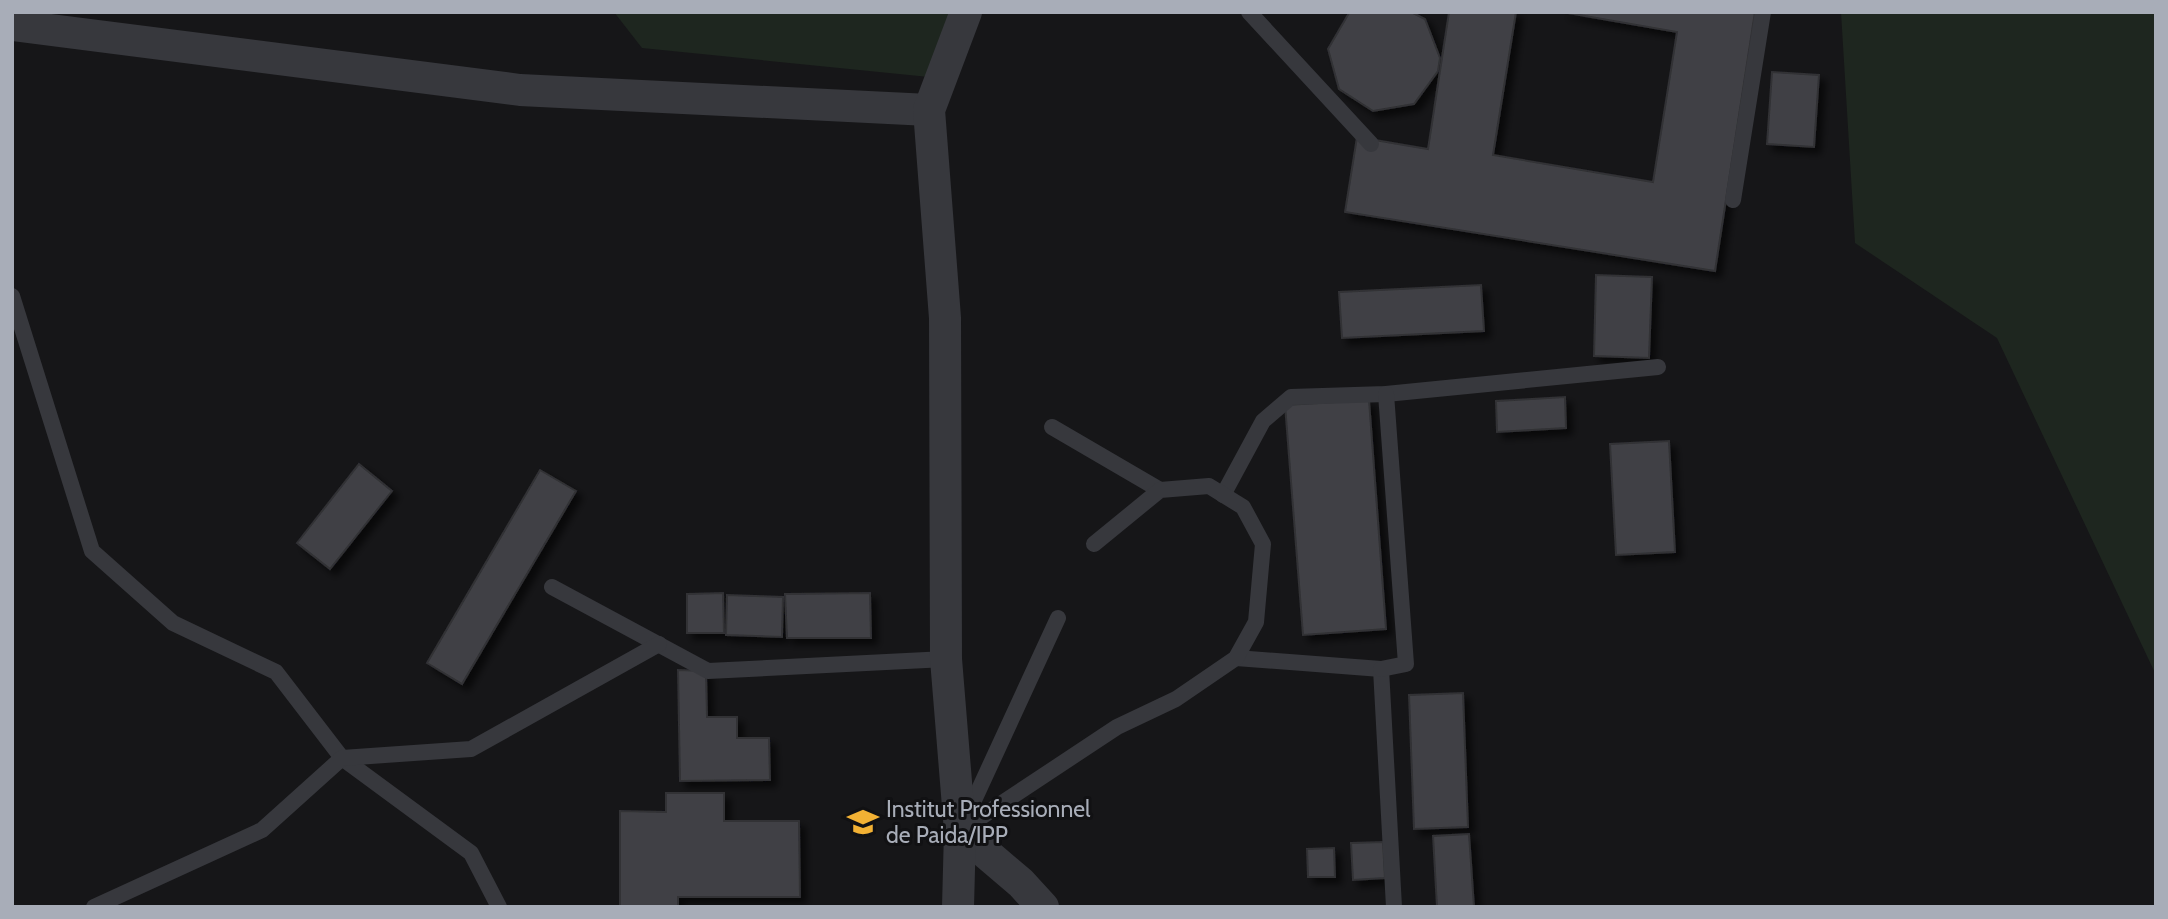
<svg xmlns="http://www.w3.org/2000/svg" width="2168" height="919" font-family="Cabin,sans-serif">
  <defs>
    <filter id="shadow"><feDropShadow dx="6" dy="6" stdDeviation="3.5" flood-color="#0009"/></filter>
  </defs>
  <rect width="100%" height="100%" fill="#161618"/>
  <g fill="#1e261f">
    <path d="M614,12h340l-25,65 -287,-29z"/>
    <path d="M1841,12h315v663l-159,-337 -142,-95z"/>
  </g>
  <g fill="#404145" stroke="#303034" stroke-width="2" filter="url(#shadow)">
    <path d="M1411,12l14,7 15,39 -2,13 -24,33 -41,7 -34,-22 -11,-40 21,-36z"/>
    <path d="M1449,12h67l-23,143 160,27 24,-150 -115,-20h193l-40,259 -370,-59 12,-75 71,12z"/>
    <path d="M1772,72l47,3 -5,72 -47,-3z"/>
    <path d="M1596,275l56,2 -3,81 -55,-2z"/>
    <path d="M1481,285l3,46 -142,7 -3,-46z"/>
    <path d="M1565,397l1,31 -69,4 -1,-31z"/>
    <path d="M1369,400l17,229 -83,6 -18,-230z"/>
    <path d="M1669,441l6,111 -59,3 -6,-111z"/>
    <path d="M359,464l33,27 -62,78 -33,-26z"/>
    <path d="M540,470l36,21 -114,193 -35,-21z"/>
    <path d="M723,593l1,40h-37v-39z"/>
    <path d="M870,593l1,45h-84l-2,-44z"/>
    <path d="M727,595l56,2 -1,40 -56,-2z"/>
    <path d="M678,670l28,1 1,46h30v21h32l1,42 -90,1z"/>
    <path d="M1463,693l5,134 -54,2 -5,-134z"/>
    <path d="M666,793h58v28h75l1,76h-122v10h-58v-96l46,1z"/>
    <path d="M1469,834l5,73h-37l-4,-71z"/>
    <path d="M1383,842l2,36 -32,2 -2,-37z"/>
    <path d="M1334,848l1,29h-27l-1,-28z"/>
  </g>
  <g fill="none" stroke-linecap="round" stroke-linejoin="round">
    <g stroke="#37383d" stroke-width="16">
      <path d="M1249,12l122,132"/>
      <path d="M1733,200l30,-188"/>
      <path d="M12,296l80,255 81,72 103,49 66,86 129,95 28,54"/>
      <path d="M1052,427l108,63"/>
      <path d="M1223,495l40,-74 28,-24 95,-3 272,-27"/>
      <path d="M552,587l156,84 238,-12"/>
      <path d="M1236,658l145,11 13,238"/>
      <path d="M1381,669l25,-5 -20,-270"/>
      <path d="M964,822l94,-204"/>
      <path d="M960,831l157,-104 59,-28 60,-41 20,-36 7,-78 -20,-37 -34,-21 -49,4 -66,54"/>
      <path d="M94,907l168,-77 80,-72 129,-9 188,-105"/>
    </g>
    <g stroke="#37383d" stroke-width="32">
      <path d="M12,25l508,65 409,20"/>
      <path d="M960,831l61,52 22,24"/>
      <path d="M958,907l2,-76 -14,-172 -1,-341 -16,-208 37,-98"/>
    </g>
  </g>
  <defs>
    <symbol id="school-bare" viewBox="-9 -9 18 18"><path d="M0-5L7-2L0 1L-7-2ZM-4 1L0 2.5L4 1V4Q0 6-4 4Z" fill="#f2b134" stroke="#111113" stroke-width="2.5" paint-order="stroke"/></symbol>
  </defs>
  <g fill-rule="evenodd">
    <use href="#school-bare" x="841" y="800" width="44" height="44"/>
  </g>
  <g text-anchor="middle" stroke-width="6" stroke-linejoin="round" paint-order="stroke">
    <g font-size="23" fill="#a8adb8" stroke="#111113" text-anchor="start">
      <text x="886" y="817">Institut Professionnel<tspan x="886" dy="26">de Paida/IPP</tspan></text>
    </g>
  </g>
  <rect width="2168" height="919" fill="none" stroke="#a8adb8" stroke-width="28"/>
</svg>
